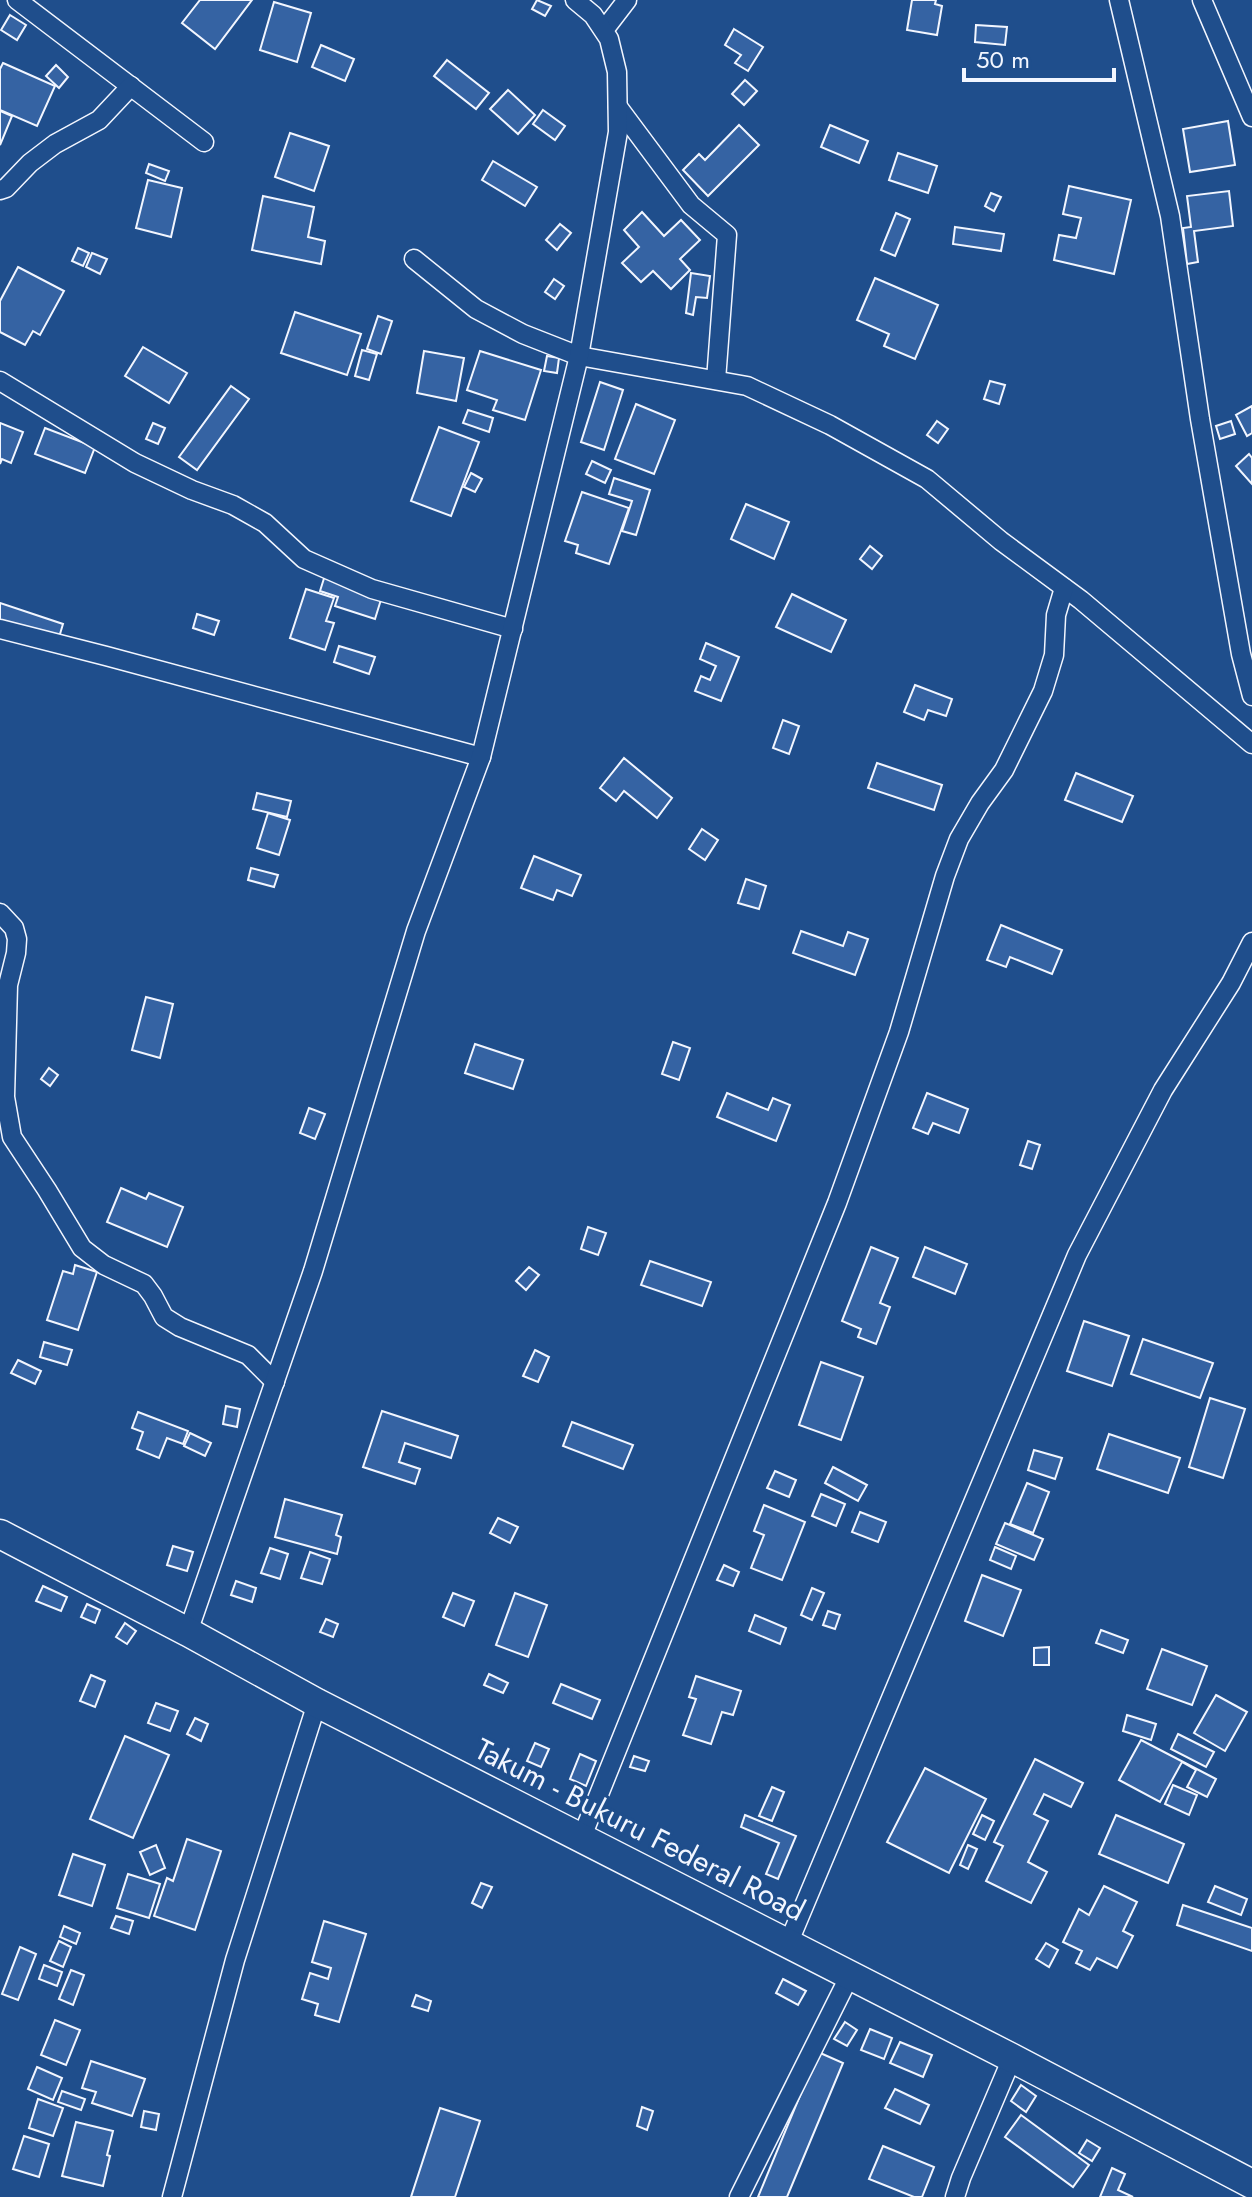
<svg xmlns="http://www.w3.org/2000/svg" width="1252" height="2197" font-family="Jost,sans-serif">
  <rect width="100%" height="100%" fill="#1f4e8c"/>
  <g fill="#3563a3" stroke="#f2f6ff" stroke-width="2">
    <path d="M200,0h52l-37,49 -33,-26z"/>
    <path d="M537,0l14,6 -6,10 -13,-7z"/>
    <path d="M912,0h24l-1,4 7,2 -5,29 -30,-5z"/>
    <path d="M274,2l37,11 -14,49 -37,-12z"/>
    <path d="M10,15l16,10 -9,15 -16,-10z"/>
    <path d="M976,25l31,2 -2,18 -30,-3z"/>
    <path d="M734,29l29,18 -15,24 -13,-8 6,-8 -16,-10z"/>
    <path d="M321,45l33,14 -9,22 -33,-14z"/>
    <path d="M447,60l42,33 -13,16 -42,-33z"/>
    <path d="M3,63l52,23 -18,40 -37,-16v-41z"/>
    <path d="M56,65l12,12 -9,11 -13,-12z"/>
    <path d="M745,80l12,11 -13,14 -12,-11z"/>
    <path d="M508,90l27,25 -17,19 -28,-25z"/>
    <path d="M543,110l22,16 -10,14 -22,-16z"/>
    <path d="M0,111l12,5 -12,29z"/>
    <path d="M1228,121l7,44 -45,7 -7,-43z"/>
    <path d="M739,125l20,20 -51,51 -25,-26 16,-16 6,6z"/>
    <path d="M830,125l38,16 -9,22 -38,-16z"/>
    <path d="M290,133l39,13 -15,45 -39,-14z"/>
    <path d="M898,153l39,13 -9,27 -39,-13z"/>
    <path d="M493,161l44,26 -12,19 -43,-26z"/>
    <path d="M149,164l20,7 -4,10 -19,-8z"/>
    <path d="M148,180l34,8 -11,49 -35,-9z"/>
    <path d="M1069,186l62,14 -17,74 -60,-14 5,-25 17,3 5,-20 -18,-4z"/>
    <path d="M1229,191l4,35 -39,5 4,31 -11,2 -4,-36 8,-1 -4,-31z"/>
    <path d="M991,193l10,4 -7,14 -9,-5z"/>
    <path d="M263,196l51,11 -6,30 17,4 -4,23 -69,-14z"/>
    <path d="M642,212l22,24 17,-16 19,20 -20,19 10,11 -19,19 -18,-18 -12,11 -19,-19 17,-16 -15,-17z"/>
    <path d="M896,213l14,6 -15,37 -14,-6z"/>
    <path d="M560,224l11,9 -14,17 -11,-10z"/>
    <path d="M955,227l49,7 -3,17 -48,-7z"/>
    <path d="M78,248l11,5 -6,13 -11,-5z"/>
    <path d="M92,253l15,6 -7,15 -14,-7z"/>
    <path d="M18,267l46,24 -24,44 -7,-4 -8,14 -25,-13v-31z"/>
    <path d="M691,273l19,3 -3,22 -11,-1 -3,18 -7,-2z"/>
    <path d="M875,278l63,27 -23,54 -31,-13 5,-12 -32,-14z"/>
    <path d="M554,279l10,7 -9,13 -10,-7z"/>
    <path d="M295,312l66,22 -14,41 -66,-22z"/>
    <path d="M378,316l14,5 -11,33 -14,-5z"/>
    <path d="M143,347l44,26 -18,30 -44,-27z"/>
    <path d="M362,350l15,4 -8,26 -14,-4z"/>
    <path d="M424,351l40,7 -8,43 -39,-8z"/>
    <path d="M480,351l61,19 -16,50 -32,-10 4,-10 -30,-10z"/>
    <path d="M547,356l12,2 -2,15 -13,-2z"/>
    <path d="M990,381l15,4 -6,19 -15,-5z"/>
    <path d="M600,382l23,8 -19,60 -23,-8z"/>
    <path d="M231,386l18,13 -52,71 -18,-13z"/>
    <path d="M636,404l39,16 -21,54 -39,-15z"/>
    <path d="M1252,406v27l-5,3 -11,-21z"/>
    <path d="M468,410l25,8 -4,14 -26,-9z"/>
    <path d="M937,421l11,8 -10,14 -11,-8z"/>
    <path d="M1231,421l4,13 -15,5 -4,-13z"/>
    <path d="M0,423l23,9 -12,31 -9,-4 -2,5z"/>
    <path d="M153,423l12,5 -7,16 -12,-5z"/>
    <path d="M439,427l40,15 -28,74 -40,-15z"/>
    <path d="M45,428l50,19 -10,26 -50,-19z"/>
    <path d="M1249,454l3,4v26l-16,-18z"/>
    <path d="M592,461l19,9 -6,13 -19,-9z"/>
    <path d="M471,473l11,6 -7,13 -11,-5z"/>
    <path d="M614,478l36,12 -14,45 -14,-4 10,-30 -23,-7z"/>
    <path d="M582,492l47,16 -20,56 -33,-11 2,-8 -13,-4z"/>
    <path d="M746,504l43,18 -15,37 -43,-20z"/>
    <path d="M870,546l12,10 -10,13 -12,-10z"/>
    <path d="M326,572l58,18 -9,29 -40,-13 3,-9 -18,-6z"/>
    <path d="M306,589l28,9 -8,23 8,2 -9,27 -35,-12z"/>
    <path d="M792,594l54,26 -15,32 -55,-25z"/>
    <path d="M0,603l63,21 -6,20 -57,-18z"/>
    <path d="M197,614l22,7 -5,14 -21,-7z"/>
    <path d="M706,643l33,14 -18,44 -26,-10 6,-15 9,4 6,-14 -16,-7z"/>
    <path d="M339,646l36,11 -6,17 -35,-12z"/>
    <path d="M915,685l37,14 -6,17 -18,-6 -4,10 -20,-8z"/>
    <path d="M783,720l16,6 -10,28 -16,-6z"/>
    <path d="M624,758l48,40 -15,20 -33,-27 -8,10 -16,-13z"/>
    <path d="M877,763l65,22 -8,25 -66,-22z"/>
    <path d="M1076,773l57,23 -11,26 -57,-22z"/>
    <path d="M257,793l34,8 -4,16 -34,-8z"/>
    <path d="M268,813l22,7 -11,35 -22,-7z"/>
    <path d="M702,829l16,11 -13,20 -16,-11z"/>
    <path d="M534,856l47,19 -9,21 -15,-6 -4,10 -32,-12z"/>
    <path d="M251,868l27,7 -4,12 -26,-7z"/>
    <path d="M746,879l20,7 -7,23 -21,-6z"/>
    <path d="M1001,925l61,25 -10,24 -42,-17 -4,10 -19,-7z"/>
    <path d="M801,931l42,15 5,-14 20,7 -13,36 -62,-22z"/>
    <path d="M146,997l27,7 -13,54 -28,-8z"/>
    <path d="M673,1042l17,6 -11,32 -17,-6z"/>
    <path d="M475,1044l48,16 -10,29 -48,-16z"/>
    <path d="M49,1068l9,7 -8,11 -9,-7z"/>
    <path d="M727,1093l41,17 5,-12 17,7 -14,36 -59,-24z"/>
    <path d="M927,1093l41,16 -9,24 -26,-10 -5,11 -15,-6z"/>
    <path d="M309,1108l16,6 -10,25 -15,-6z"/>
    <path d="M1028,1141l12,4 -8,24 -12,-4z"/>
    <path d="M121,1188l25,11 3,-6 34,14 -16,40 -60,-25z"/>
    <path d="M588,1227l18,6 -8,22 -17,-6z"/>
    <path d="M871,1247l27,11 -18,45 10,4 -14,37 -18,-7 3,-8 -19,-8z"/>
    <path d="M925,1247l42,17 -12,30 -42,-17z"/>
    <path d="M650,1261l61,21 -9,24 -61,-21z"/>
    <path d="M75,1265l22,7 -19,58 -31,-10 16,-49 10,3z"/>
    <path d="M529,1267l10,8 -13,15 -10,-9z"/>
    <path d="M1084,1321l45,15 -17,50 -45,-15z"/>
    <path d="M1143,1339l70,24 -13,35 -69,-24z"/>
    <path d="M44,1342l28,8 -5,15 -27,-8z"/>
    <path d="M535,1350l14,7 -11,25 -15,-6z"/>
    <path d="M18,1360l23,11 -6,13 -24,-11z"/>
    <path d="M821,1362l42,15 -22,63 -42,-15z"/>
    <path d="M1210,1398l35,11 -22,69 -34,-11z"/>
    <path d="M226,1406l14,3 -3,18 -14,-3z"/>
    <path d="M382,1411l76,25 -7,22 -46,-15 -6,19 21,7 -5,15 -52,-17z"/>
    <path d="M138,1412l50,19 -5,13 -16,-6 -8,20 -22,-9 6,-17 -11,-4z"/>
    <path d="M572,1422l61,23 -10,24 -60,-23z"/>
    <path d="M190,1433l21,10 -6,13 -21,-10z"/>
    <path d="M1109,1434l71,24 -12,35 -71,-24z"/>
    <path d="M1034,1450l28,8 -7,21 -27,-9z"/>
    <path d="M833,1467l34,18 -9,16 -33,-18z"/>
    <path d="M775,1471l21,9 -7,17 -22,-9z"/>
    <path d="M1027,1483l22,9 -16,41 -23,-9z"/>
    <path d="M821,1494l24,10 -9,22 -24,-10z"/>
    <path d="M285,1499l57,16 -6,20 5,2 -4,17 -62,-17z"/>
    <path d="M764,1505l41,17 -23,58 -31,-12 13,-33 -10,-4z"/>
    <path d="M860,1512l26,10 -8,20 -26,-10z"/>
    <path d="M498,1518l20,9 -8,16 -20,-10z"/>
    <path d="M1005,1523l38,16 -9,21 -38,-16z"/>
    <path d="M173,1546l20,6 -6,19 -20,-6z"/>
    <path d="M995,1547l21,9 -5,13 -21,-9z"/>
    <path d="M270,1548l18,6 -8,25 -19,-6z"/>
    <path d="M310,1552l20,7 -8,25 -21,-6z"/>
    <path d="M724,1565l15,7 -6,14 -16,-6z"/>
    <path d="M982,1575l39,15 -18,46 -38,-15z"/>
    <path d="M236,1581l20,7 -4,14 -21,-7z"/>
    <path d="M43,1586l24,11 -6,14 -25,-10z"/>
    <path d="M812,1588l12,5 -12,27 -11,-5z"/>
    <path d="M453,1593l21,8 -10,25 -21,-9z"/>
    <path d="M515,1593l32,12 -19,52 -32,-12z"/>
    <path d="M87,1604l13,6 -5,13 -14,-6z"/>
    <path d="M828,1611l12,4 -5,14 -12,-4z"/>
    <path d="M755,1615l31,13 -6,16 -31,-13z"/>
    <path d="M326,1619l12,5 -5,13 -13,-5z"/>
    <path d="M125,1623l11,8 -9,13 -11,-7z"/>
    <path d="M1101,1630l27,10 -5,13 -27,-10z"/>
    <path d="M1049,1647v18h-15v-17z"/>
    <path d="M1162,1649l45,17 -15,39 -45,-16z"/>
    <path d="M489,1674l19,9 -5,10 -19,-8z"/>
    <path d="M91,1675l14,6 -10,26 -15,-6z"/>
    <path d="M696,1676l45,15 -8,24 -11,-3 -11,32 -28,-9 13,-36 -7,-2z"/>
    <path d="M561,1684l39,16 -8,19 -39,-16z"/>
    <path d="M1216,1695l31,17 -22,39 -31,-18z"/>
    <path d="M156,1703l22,8 -8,20 -22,-8z"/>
    <path d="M1127,1715l29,9 -5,16 -28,-9z"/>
    <path d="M195,1718l13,6 -7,17 -14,-7z"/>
    <path d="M1178,1734l36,18 -8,15 -35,-18z"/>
    <path d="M125,1736l44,19 -36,83 -43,-19z"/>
    <path d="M1141,1740l75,39 -9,18 -20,-10 9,-17 -14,-8 -22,40 -41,-22z"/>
    <path d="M535,1743l14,6 -8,18 -14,-6z"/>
    <path d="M580,1754l16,7 -10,25 -16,-7z"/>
    <path d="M634,1756l15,5 -4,10 -15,-4z"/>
    <path d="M1035,1759l48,24 -12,24 -27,-13 -10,20 14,7 -20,41 19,10 -16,31 -45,-22 17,-35 -9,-4z"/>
    <path d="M925,1768l61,31 -37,74 -62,-31z"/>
    <path d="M1173,1785l24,10 -8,20 -24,-11z"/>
    <path d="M772,1787l12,5 -12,29 -13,-5z"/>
    <path d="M745,1815l51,21 -18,43 -12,-5 13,-31 -38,-16z"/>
    <path d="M982,1815l12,6 -9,19 -12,-6z"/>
    <path d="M1116,1815l68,29 -16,39 -69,-29z"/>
    <path d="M187,1839l34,12 -26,79 -41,-14 13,-38 6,3z"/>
    <path d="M156,1845l9,23 -15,7 -10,-23z"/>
    <path d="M968,1845l9,4 -9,20 -8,-4z"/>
    <path d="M73,1854l32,11 -13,41 -33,-11z"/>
    <path d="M128,1874l32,10 -11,34 -32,-10z"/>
    <path d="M481,1883l11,4 -10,21 -10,-5z"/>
    <path d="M1104,1886l33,16 -14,29 10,5 -16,32 -20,-10 -7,12 -14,-7 6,-12 -19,-9 16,-33 10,6z"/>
    <path d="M1215,1886l32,13 -6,16 -33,-13z"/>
    <path d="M1183,1905l69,23v23l-75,-26z"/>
    <path d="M116,1916l17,5 -4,13 -18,-6z"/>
    <path d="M324,1921l42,13 -27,88 -24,-7 3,-11 -16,-5 8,-26 18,6 3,-11 -19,-6z"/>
    <path d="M64,1926l16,7 -4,11 -16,-7z"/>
    <path d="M59,1941l12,6 -8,20 -13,-6z"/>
    <path d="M1046,1943l12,7 -9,17 -13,-8z"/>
    <path d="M20,1947l16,7 -18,46 -16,-6z"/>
    <path d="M44,1965l18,7 -5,14 -18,-7z"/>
    <path d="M71,1970l13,5 -11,30 -14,-6z"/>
    <path d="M783,1979l23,12 -8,14 -22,-12z"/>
    <path d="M416,1995l15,6 -3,10 -16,-5z"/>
    <path d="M55,2020l25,10 -14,35 -25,-10z"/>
    <path d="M845,2022l12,8 -10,16 -13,-7z"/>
    <path d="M870,2029l22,9 -8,21 -23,-9z"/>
    <path d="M900,2042l32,13 -9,22 -33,-14z"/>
    <path d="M818,2052l25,11 -56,134h-29z"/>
    <path d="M91,2061l54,18 -13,37 -40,-13 4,-11 -14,-4z"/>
    <path d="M37,2067l25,11 -9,22 -25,-11z"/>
    <path d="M1021,2085l15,11 -10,16 -15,-11z"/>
    <path d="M895,2089l34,16 -9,19 -35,-16z"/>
    <path d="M62,2091l23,8 -4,11 -23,-8z"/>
    <path d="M38,2099l25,9 -10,28 -24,-8z"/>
    <path d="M642,2107l11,4 -6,19 -10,-4z"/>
    <path d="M440,2108l40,13 -25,76h-44z"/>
    <path d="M144,2111l15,3 -3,16 -15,-3z"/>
    <path d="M1021,2115l68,50 -16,22 -68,-50z"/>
    <path d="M76,2122l37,9 -6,24 3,1 -7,30 -41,-10z"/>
    <path d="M24,2136l25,8 -10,33 -26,-8z"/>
    <path d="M1087,2140l13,8 -8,13 -13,-8z"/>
    <path d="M883,2146l51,21 -12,30h-8l-45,-18z"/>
    <path d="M1112,2168l13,6 -7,16 15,7h-33z"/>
  </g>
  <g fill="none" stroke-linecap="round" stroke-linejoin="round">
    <defs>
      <g id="minor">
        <path d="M17,0l187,142"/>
        <path d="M1119,0l51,216 30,203 41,235 11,42"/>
        <path d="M1202,0l50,117"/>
        <path d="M604,30l23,-30"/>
        <path d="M618,107l73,98 36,30 -11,145"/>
        <path d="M0,190l6,-2 24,-25 25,-19 44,-24 32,-34"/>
        <path d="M414,259l62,50 47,25 56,22 168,30 83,39 97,54 74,62 80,59 171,144"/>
        <path d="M0,381l135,82 57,27 41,15 32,18 39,36 68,30 141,40"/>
        <path d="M0,629l106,27 375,101"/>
        <path d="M0,913l14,15 3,11 -1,14 -8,32 -3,112 7,40 35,53 35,58 22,17 40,19 9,12 11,21 16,10 68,28 27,27"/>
        <path d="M188,1632l125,-361 103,-340 65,-174 98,-401 39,-224 -1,-60 -8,-33 -16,-24 -18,-15"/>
        <path d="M581,1839l256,-636 62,-171 46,-156 14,-37 21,-36 24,-33 39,-79 11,-36 2,-40 8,-27"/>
        <path d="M788,1944l289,-689 86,-165 68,-107 21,-41"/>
        <path d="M172,2197l63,-237 82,-257"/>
        <path d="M739,2197l111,-222"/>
        <path d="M955,2197l6,-19 51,-120"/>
      </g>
      <path id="primary" d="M0,1534l188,98 129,71 695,355 240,126"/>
    </defs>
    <use href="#minor" stroke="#f2f6ff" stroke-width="21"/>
    <use href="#primary" stroke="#f2f6ff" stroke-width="31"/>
    <use href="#minor" stroke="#1f4e8c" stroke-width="18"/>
    <use href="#primary" stroke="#1f4e8c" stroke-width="28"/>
  </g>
  <g text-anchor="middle" stroke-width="6" stroke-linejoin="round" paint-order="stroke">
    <g font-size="30" fill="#f2f6ff" stroke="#1f4e8c">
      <text transform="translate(640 1830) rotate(27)" y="10">Takum - Bukuru Federal Road</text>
    </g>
  </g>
  <path d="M964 68v12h150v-12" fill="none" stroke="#f2f6ff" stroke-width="4"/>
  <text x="976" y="68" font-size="24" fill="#f2f6ff" stroke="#1f4e8c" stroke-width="6" paint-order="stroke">50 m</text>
</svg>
